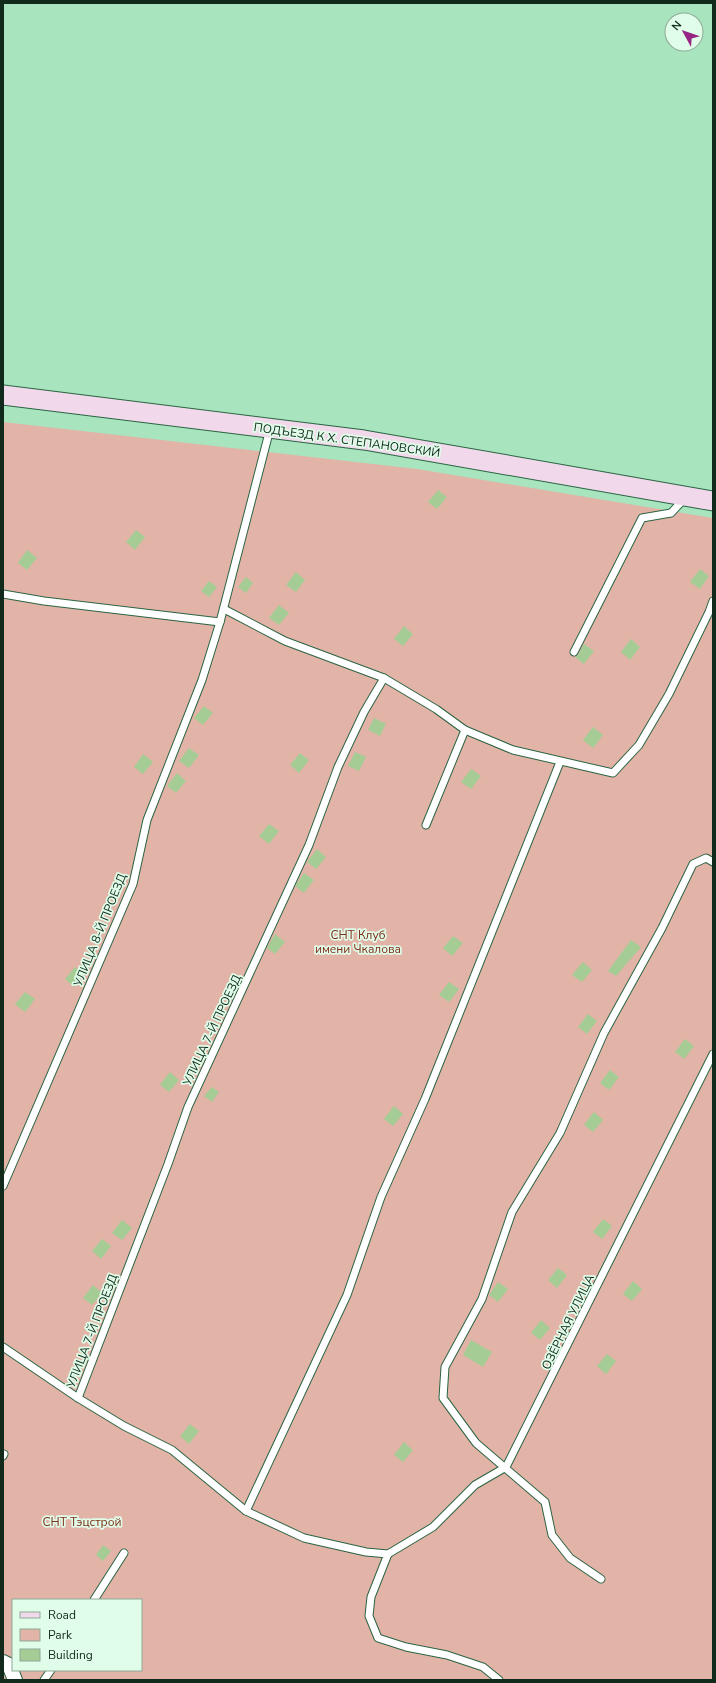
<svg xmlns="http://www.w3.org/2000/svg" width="716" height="1683" font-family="'Nunito Sans',sans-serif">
  <rect width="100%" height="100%" fill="#a8e4be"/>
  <path fill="#e2b3a7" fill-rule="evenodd" d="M3,422l414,47 296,49v1162h-710zM13,1600h128v70h-128z"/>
  <g fill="#a6cc95">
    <path d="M438,490l9,7 -10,12 -9,-7z"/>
    <path d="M136,530l9,7 -10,13 -9,-8z"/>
    <path d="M27,550l10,8 -10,12 -9,-7z"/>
    <path d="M700,569l9,7 -9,13 -10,-7z"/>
    <path d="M296,572l9,8 -9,12 -10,-7z"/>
    <path d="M246,577l7,6 -7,10 -8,-6z"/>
    <path d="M209,581l8,6 -8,10 -8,-6z"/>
    <path d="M279,605l10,8 -10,12 -10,-7z"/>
    <path d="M404,626l9,8 -10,12 -9,-7z"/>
    <path d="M631,639l9,8 -10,13 -9,-8z"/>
    <path d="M584,644l10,7 -10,13 -9,-7 3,-2z"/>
    <path d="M204,706l9,7 -10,12 -9,-7z"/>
    <path d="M374,718l12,6 -6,12 -12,-6z"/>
    <path d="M593,727l10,8 -10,13 -10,-8z"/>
    <path d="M189,748l10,7 -10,13 -10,-7z"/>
    <path d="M355,752l11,5 -7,14 -11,-5z"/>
    <path d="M300,753l9,7 -10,13 -9,-8z"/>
    <path d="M143,754l10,8 -10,12 -9,-7z"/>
    <path d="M471,769l10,7 -10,13 -10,-7z"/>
    <path d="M177,773l9,8 -10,12 -9,-7z"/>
    <path d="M269,824l10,7 -10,13 -10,-8z"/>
    <path d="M317,849l9,8 -10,12 -9,-7z"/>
    <path d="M304,873l10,7 -10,13 -9,-7z"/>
    <path d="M275,934l10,8 -10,12 -8,-6z"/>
    <path d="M453,936l10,7 -11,13 -9,-8z"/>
    <path d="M631,940l10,7 -25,29 -8,-5z"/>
    <path d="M583,962l9,8 -10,12 -10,-7z"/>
    <path d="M75,967l9,7 -10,13 -9,-8z"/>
    <path d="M449,982l10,7 -10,13 -10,-7z"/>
    <path d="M25,992l10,7 -10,13 -10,-8z"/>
    <path d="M588,1014l9,7 -10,13 -9,-7z"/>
    <path d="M685,1039l9,7 -10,13 -9,-7z"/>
    <path d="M610,1070l9,7 -10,13 -9,-7z"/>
    <path d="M170,1072l9,8 -10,12 -9,-7z"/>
    <path d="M212,1087l7,5 -7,10 -8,-6z"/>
    <path d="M394,1106l9,8 -10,12 -9,-7z"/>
    <path d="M594,1112l9,8 -10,12 -9,-7z"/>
    <path d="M603,1219l9,7 -10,13 -9,-7z"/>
    <path d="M122,1220l10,8 -10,12 -10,-7z"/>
    <path d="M102,1239l9,7 -10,13 -9,-8z"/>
    <path d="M558,1268l9,7 -10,13 -9,-8z"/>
    <path d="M633,1281l9,8 -10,12 -9,-7z"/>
    <path d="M498,1282l10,7 -10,13 -9,-7z"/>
    <path d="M93,1285l9,8 -10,12 -9,-7z"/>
    <path d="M541,1320l9,8 -10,12 -9,-7z"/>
    <path d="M471,1340l21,12 -9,15 -20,-12z"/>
    <path d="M607,1354l9,7 -10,13 -9,-8z"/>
    <path d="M190,1424l9,7 -10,13 -9,-8z"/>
    <path d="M404,1442l9,8 -10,12 -9,-7z"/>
    <path d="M103,1545l8,6 -8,10 -7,-6z"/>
  </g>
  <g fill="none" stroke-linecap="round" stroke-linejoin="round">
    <defs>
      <g id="lane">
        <path d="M3,594l41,7 176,21"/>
        <path d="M224,609l61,32 99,37 52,31 29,21 48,20 100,23 26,-28 30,-51 40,-82 4,-11"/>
        <path d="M574,652l68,-134 29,-5 14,-15"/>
        <path d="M426,825l39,-95"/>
        <path d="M3,1186l130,-302 14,-64 55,-140 18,-58 50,-193"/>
        <path d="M3,1347l75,51 46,28 48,24 74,61 58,27 62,14 22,2 -17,43 -2,19 9,22 28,9 41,8 36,12 16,13"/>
        <path d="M78,1398l90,-234 20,-57 121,-262 29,-78 26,-55 20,-34"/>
        <path d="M3,1456l1,-2"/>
        <path d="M246,1511l101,-216 34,-98 44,-98 135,-337"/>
        <path d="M388,1554l45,-27 42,-42 31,-18 207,-413"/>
        <path d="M601,1579l-31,-21 -18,-23 -7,-33 -69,-59 -33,-45 2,-31 37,-68 30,-87 48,-79 44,-100 58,-105 31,-64 13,-6 7,4"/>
        <path d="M94,1600l30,-47"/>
        <path d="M44,1680l7,-10"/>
      </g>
      <path id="street" d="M3,1662l6,3 6,15"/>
      <path id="secondary" d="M3,395l361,45 349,61"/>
    </defs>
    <use href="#lane" stroke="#2b6443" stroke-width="9"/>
    <use href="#street" stroke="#2b6443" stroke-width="16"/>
    <use href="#secondary" stroke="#2b6443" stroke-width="21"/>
    <use href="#lane" stroke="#fff" stroke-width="7"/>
    <use href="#street" stroke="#fff" stroke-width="14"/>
    <use href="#secondary" stroke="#f1d8eb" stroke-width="19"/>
  </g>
  <g text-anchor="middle" stroke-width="3.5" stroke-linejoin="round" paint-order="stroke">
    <g font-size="12" fill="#122a1c" stroke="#e0fde9">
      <text transform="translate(347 440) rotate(8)" y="4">ПОДЪЕЗД К Х. СТЕПАНОВСКИЙ</text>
      <text transform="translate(100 930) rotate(-68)" y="4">УЛИЦА 8-Й ПРОЕЗД</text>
      <text transform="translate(212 1030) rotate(-65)" y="4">УЛИЦА 7-Й ПРОЕЗД</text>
      <text transform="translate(568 1322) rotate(-64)" y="4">ОЗЁРНАЯ УЛИЦА</text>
      <text transform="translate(92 1331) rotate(-69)" y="4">УЛИЦА 7-Й ПРОЕЗД</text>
    </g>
    <g font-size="12" fill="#7c2d17" stroke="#e0fde9">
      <text x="358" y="939">СНТ Клуб<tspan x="358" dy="14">имени Чкалова</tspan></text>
      <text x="82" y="1526">СНТ Тэцстрой</text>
    </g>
  </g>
  <rect width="716" height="1683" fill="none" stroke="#122a1c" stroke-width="8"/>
  <rect x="12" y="1599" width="130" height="72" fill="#e0fde9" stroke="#8ea997"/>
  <rect x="20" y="1612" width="20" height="6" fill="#f1d8eb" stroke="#8ea997"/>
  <text x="48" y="1619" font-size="12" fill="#122a1c">Road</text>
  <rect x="20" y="1629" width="20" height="12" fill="#e2b3a7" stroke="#8ea997"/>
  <text x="48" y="1639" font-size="12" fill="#122a1c">Park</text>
  <rect x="20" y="1649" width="20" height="12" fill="#a6cc95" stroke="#8ea997"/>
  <text x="48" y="1659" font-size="12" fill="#122a1c">Building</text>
  <g transform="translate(684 32) rotate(310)"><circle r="19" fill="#e0fde9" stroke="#8ea997"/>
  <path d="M0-3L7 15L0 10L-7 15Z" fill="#972583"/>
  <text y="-6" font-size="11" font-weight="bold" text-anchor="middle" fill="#122a1c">N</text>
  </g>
</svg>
